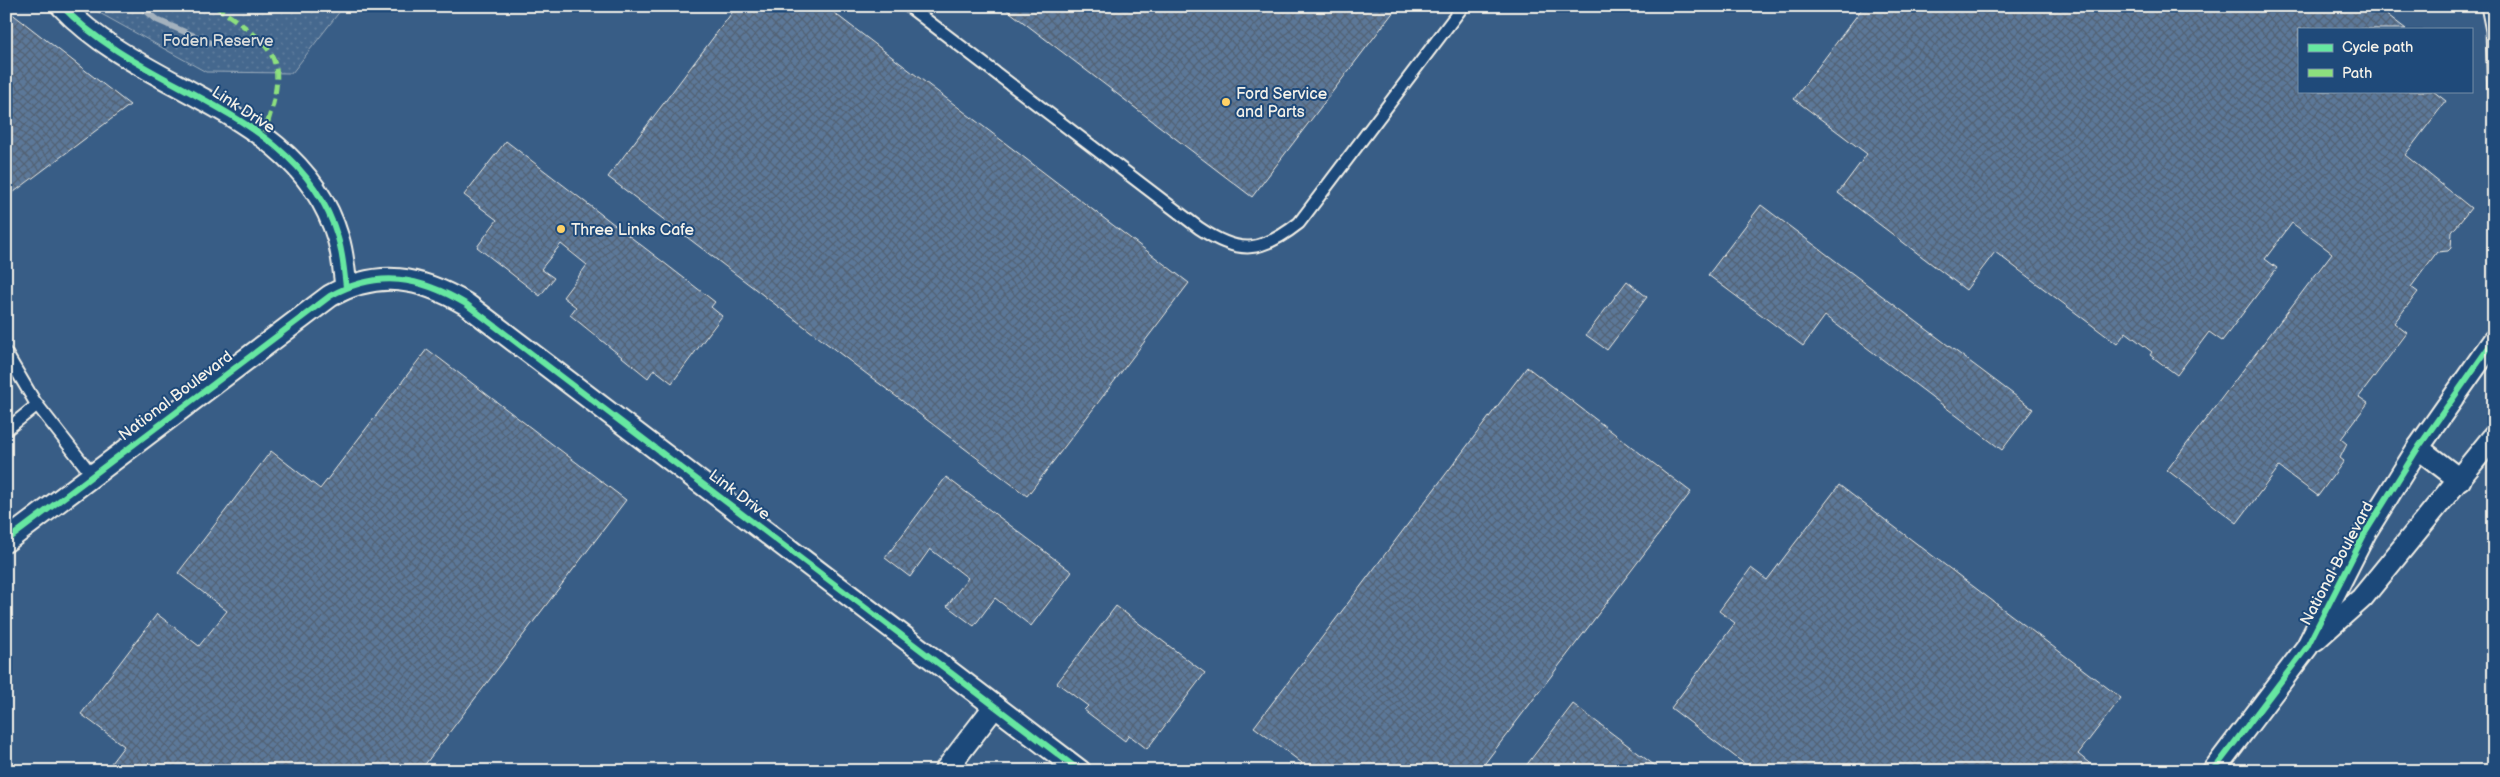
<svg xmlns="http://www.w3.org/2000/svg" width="2500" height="777" font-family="'Balsamiq Sans',sans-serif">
  <defs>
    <pattern id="park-dots" width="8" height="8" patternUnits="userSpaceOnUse" patternTransform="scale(1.25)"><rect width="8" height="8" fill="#45688e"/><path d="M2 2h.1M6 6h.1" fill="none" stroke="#607e9e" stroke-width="1.8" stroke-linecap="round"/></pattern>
    <pattern id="building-cross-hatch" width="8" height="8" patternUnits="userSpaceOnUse" patternTransform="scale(1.25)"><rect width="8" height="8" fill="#5b7899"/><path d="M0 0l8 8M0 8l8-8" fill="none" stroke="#536274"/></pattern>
  </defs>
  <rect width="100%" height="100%" fill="#28517e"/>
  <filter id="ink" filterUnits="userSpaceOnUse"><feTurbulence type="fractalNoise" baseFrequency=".02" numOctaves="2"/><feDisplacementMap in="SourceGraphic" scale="10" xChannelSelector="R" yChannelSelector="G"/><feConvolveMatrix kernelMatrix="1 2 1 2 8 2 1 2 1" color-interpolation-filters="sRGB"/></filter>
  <g filter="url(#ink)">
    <path fill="#375d86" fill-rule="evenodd" d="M6,6h2488v765h-2488zM2299,29h172v62h-172z"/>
    <path fill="url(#park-dots)" stroke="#9cacbb" d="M92,6h252l-52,67 -86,-1 -110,-61z"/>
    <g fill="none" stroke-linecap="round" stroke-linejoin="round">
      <path stroke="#a4b2be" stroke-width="6" d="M140,6l17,14 56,24"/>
    </g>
    <g fill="url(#building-cross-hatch)" stroke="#f4f1e8">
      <path d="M737,6h88l364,277 -162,213 -419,-319z"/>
      <path d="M1002,6h396l-146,191z"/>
      <path d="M1864,6h512l30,23h-107v62h134l13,10 -41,54 66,53 -19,24 -1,16 -3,3 -11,1 -26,35 7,5 -24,31 13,10 -48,64 9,6 -27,36 6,5 -7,14 4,3 -26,35 -39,-29 -42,56 -70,-53 165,-217 -40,-30 -27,36 12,9 -55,73 -13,-9 -32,43 -27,-20 2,-3 -26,-20 -9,12 -122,-92 -29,38 -128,-97 29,-39 -73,-55z"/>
      <path d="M6,9l124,96 -124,93z"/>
      <path d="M506,141l209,161 -4,5 11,9 -50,67 -18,-14 -6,9 -78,-63 6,-8 -13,-10 24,-32 -26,-21 -20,25 13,9 -14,18 -63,-49 20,-27 -33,-25z"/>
      <path d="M1761,205l272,204 -31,41 -177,-134 -22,30 -95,-71z"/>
      <path d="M1627,281l20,16 -40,53 -21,-15z"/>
      <path d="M427,349l199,151 -206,271h-315l19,-25 -43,-32 76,-100 42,32 28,-35 -49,-38 93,-122 49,38z"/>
      <path d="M1527,367l164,125 -212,279h-182l5,-8 -48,-36z"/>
      <path d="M946,477l126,95 -41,54 -36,-28 -21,28 -27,-20 21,-28 -38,-29 -20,28 -25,-19z"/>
      <path d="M1839,485l282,213 -43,56 21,17h-345l-83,-63 64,-85 -16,-12 32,-43 16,12z"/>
      <path d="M1116,606l89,67 -58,76 -18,-14 -4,6 -41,-31 4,-4 -31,-23z"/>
      <path d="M1573,704l89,67h-140z"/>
    </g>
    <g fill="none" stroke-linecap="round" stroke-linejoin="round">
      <defs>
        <g id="lane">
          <path d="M908,6l291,222c40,27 62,25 100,-5l164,-217"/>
          <path d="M2487,6l5,25 2,67"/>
          <path d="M6,353l29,49 57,73"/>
          <path d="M6,430l31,-25"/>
        </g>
        <g id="street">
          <path d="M62,6c82,88 238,103 276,232 5,16 6,33 8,49"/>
          <path d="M2418,448l42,32"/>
          <path d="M6,541l324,-245c49,-27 90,-19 136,8l614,467"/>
          <path d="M2315,640l47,-42 132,-162"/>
          <path d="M945,771l50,-65"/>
          <path d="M2213,771l94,-124 58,-114 53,-85 76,-108"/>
        </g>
      </defs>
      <use href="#lane" stroke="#f4f1e8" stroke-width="15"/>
      <use href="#street" stroke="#f4f1e8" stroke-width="25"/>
      <use href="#lane" stroke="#1f4a7a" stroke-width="11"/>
      <use href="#street" stroke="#1f4a7a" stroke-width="21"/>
      <path stroke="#8de07e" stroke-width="5" stroke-dasharray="10 5" stroke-linecap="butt" d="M215,6c66,45 74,53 48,131"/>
      <defs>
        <g id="cycleway">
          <path d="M62,6c82,88 238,103 276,232 5,16 6,33 8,49"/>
          <path d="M6,541l324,-245c49,-27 90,-19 136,8l614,467"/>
          <path d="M2213,771l94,-124 58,-114 53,-85 76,-108"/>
        </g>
      </defs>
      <use href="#cycleway" stroke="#1f4a7a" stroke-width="9"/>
      <use href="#cycleway" stroke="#66e7a1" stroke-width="6"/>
    </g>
  </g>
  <g fill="#ffd166" stroke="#1f4a7a" stroke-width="2">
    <circle cx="1226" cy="102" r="5"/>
    <circle cx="561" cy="229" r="5"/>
  </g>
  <g text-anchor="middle" stroke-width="4" stroke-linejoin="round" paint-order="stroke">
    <g font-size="16" fill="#dadcda" stroke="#1f4a7a">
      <text x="218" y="46">Foden Reserve</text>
    </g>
    <g font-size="16" fill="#f4f1e8" stroke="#1f4a7a" text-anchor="start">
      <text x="1236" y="99">Ford Service<tspan x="1236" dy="18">and Parts</tspan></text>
      <text x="571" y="235">Three Links Cafe</text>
    </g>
    <g font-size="16" fill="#f4f1e8" stroke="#1f4a7a">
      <text transform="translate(244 109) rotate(33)" y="6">Link Drive</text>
      <text transform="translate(175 395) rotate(-37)" y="6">National Boulevard</text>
      <text transform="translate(740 494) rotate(37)" y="6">Link Drive</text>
      <text transform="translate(2336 563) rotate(-62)" y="6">National Boulevard</text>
    </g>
  </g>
  <rect width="2500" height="777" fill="none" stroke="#1f4a7a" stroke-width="25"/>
  <rect x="12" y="12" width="2475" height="752" fill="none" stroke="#f4f1e8" stroke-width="2" filter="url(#ink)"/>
  <rect x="2298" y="28" width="175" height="65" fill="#1f4a7a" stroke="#748da6"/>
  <rect x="2308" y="44" width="25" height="8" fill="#66e7a1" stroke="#748da6"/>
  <text x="2342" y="52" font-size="15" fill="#f4f1e8">Cycle path</text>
  <rect x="2308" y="69" width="25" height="8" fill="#8de07e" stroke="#748da6"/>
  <text x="2342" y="78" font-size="15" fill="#f4f1e8">Path</text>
</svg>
